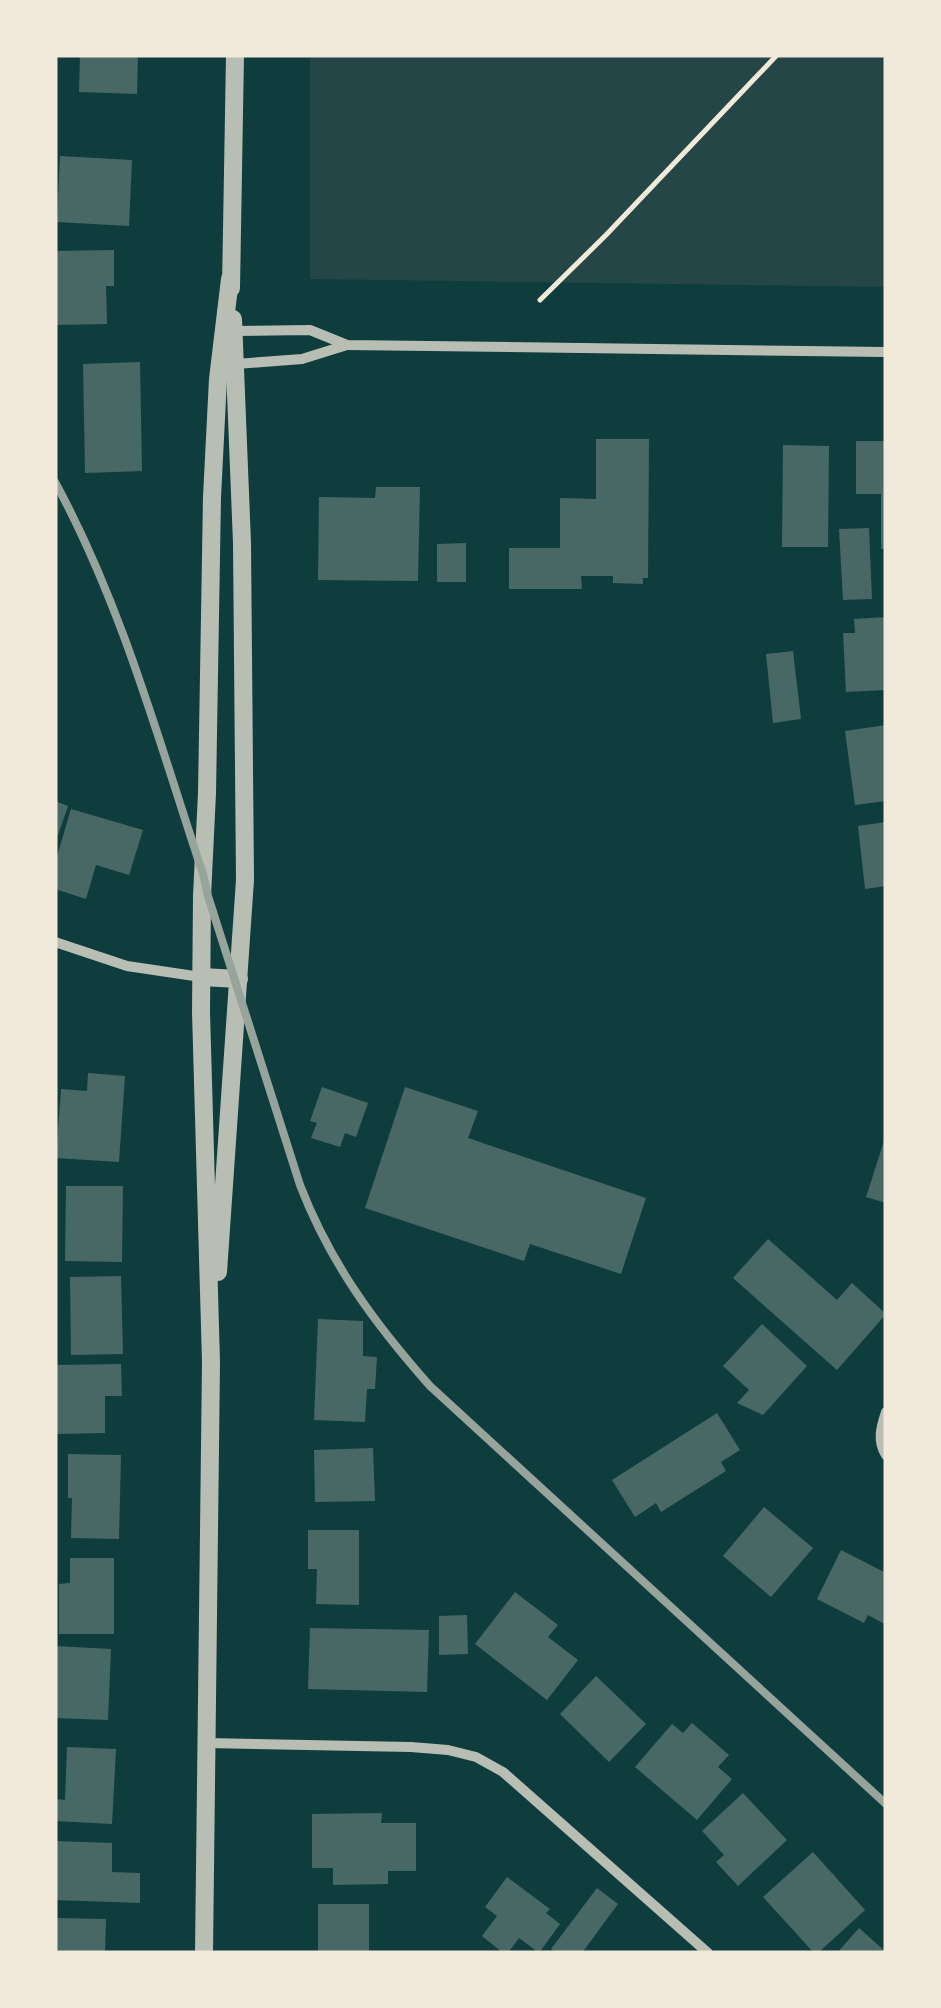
<svg xmlns="http://www.w3.org/2000/svg" width="941" height="2008" font-family="Quicksand,sans-serif">
  <rect width="100%" height="100%" fill="#0f3d3e"/>
  <path fill="#244646" d="M310,55h576v232l-576,-8z"/>
  <g fill="#486865">
    <path d="M80,55h58l-1,39 -58,-2z"/>
    <path d="M60,156l72,4 -3,66 -72,-4z"/>
    <path d="M114,250v36h-8l1,38 -52,1v-74z"/>
    <path d="M140,362l2,109 -57,2 -2,-109z"/>
    <path d="M596,439h53l-1,139h-5v6l-30,-1v-7h-32l1,13h-73v-41h51v-50l36,1z"/>
    <path d="M856,441h30v108h-5v-55h-25z"/>
    <path d="M783,445l46,1 -1,101h-46z"/>
    <path d="M376,487h44l-2,94 -100,-1 1,-83 56,1z"/>
    <path d="M869,528l3,71 -29,1 -4,-71z"/>
    <path d="M466,543v39h-29v-38z"/>
    <path d="M886,617v73l-40,2 -3,-59h12l-1,-14z"/>
    <path d="M793,651l8,68 -28,4 -7,-69z"/>
    <path d="M886,725v76l-31,4 -10,-74z"/>
    <path d="M55,801l13,5 -12,35h-1z"/>
    <path d="M71,809l72,21 -14,45 -33,-10 -10,34 -31,-10v-26z"/>
    <path d="M886,822v64l-21,3 -7,-63z"/>
    <path d="M88,1073l37,3 -6,86 -63,-4 5,-69 26,2z"/>
    <path d="M322,1087l46,16 -12,34 -11,-4 -5,14 -29,-9 6,-15 -7,-2z"/>
    <path d="M405,1087l73,24 -10,27 178,60 -25,76 -91,-30 -6,17 -159,-53z"/>
    <path d="M885,1138h1v65l-20,-6z"/>
    <path d="M66,1186h57l-1,76 -57,-1z"/>
    <path d="M768,1239l69,61 15,-17 34,31 -49,56 -104,-92z"/>
    <path d="M121,1276l2,78 -52,1 -1,-78z"/>
    <path d="M318,1319l45,2v35l14,1 -2,32h-8l-2,33 -51,-2z"/>
    <path d="M762,1324l45,42 -44,49 -26,-12 12,-13 -26,-24z"/>
    <path d="M121,1364l1,32h-17v37l-50,1v-69z"/>
    <path d="M717,1413l23,37 -19,12 5,9 -65,41 -5,-9 -21,14 -23,-37z"/>
    <path d="M373,1448l2,53 -60,1 -1,-52z"/>
    <path d="M68,1454l53,1 -2,84 -48,-1 1,-40h-4z"/>
    <path d="M764,1507l49,41 -42,49 -48,-41z"/>
    <path d="M308,1530h51v75l-43,-1 1,-35h-9z"/>
    <path d="M841,1550l45,23v52l-18,-10 -4,8 -47,-24z"/>
    <path d="M70,1558h44v76h-55v-50l11,-1z"/>
    <path d="M515,1592l43,33 -10,12 30,23 -31,40 -72,-56z"/>
    <path d="M467,1615l1,39 -29,1v-39z"/>
    <path d="M310,1628l119,2 -2,62 -119,-3z"/>
    <path d="M55,1646l56,3 -3,71 -53,-2z"/>
    <path d="M596,1676l50,48 -37,38 -49,-48z"/>
    <path d="M692,1723l37,32 -11,12 14,12 -35,41 -62,-53 37,-43 11,9z"/>
    <path d="M67,1747l49,2 -4,75 -57,-3v-22l10,1z"/>
    <path d="M743,1793l44,47 -49,46 -22,-24 8,-7 -22,-24z"/>
    <path d="M382,1813l-1,10h35v48h-28v13l-55,1v-17h-21v-54z"/>
    <path d="M55,1841l57,2v29l28,1v30l-85,-3z"/>
    <path d="M813,1852l52,58 -47,43h-4l-51,-56z"/>
    <path d="M507,1877l43,32 -4,4 14,11 -21,29 -20,-15 -11,15h-5l-21,-17 15,-20 -12,-9z"/>
    <path d="M597,1888l21,16 -36,49h-25l-6,-4z"/>
    <rect x="318" y="1904" width="51" height="49"/>
    <path d="M55,1918l51,1 -1,34h-50z"/>
    <path d="M859,1928l27,24v1h-49z"/>
  </g>
  <g fill="none" stroke-linecap="round" stroke-linejoin="round">
    <path stroke="#f1e9da" stroke-width="5" d="M540,300l66,-65 171,-180"/>
    <g stroke="#b8beb3" stroke-width="10">
      <path d="M234,331l76,-1 37,15 539,7"/>
      <path d="M236,364l66,-5 45,-14"/>
      <path d="M55,942l72,24 74,11"/>
      <path d="M886,1412c-5,15 -9,29 0,43"/>
      <path d="M206,1743l205,4 37,3 28,7 27,15 205,181"/>
    </g>
    <g stroke="#b8beb3" stroke-width="18">
      <path d="M231,288l4,-233"/>
      <path d="M201,977l38,2"/>
      <path d="M218,1272l27,-392 -3,-337 -9,-224"/>
      <path d="M204,1953l7,-591 -10,-350 1,-116 5,-103 5,-296 6,-118 12,-100"/>
    </g>
    <path stroke="#97a49c" stroke-width="8" d="M55,482c67,123 104,260 148,392l5,22 92,289c30,78 75,139 130,201l456,418"/>
  </g>
  <rect width="941" height="2008" fill="none" stroke="#f1e9da" stroke-width="115"/>
</svg>
